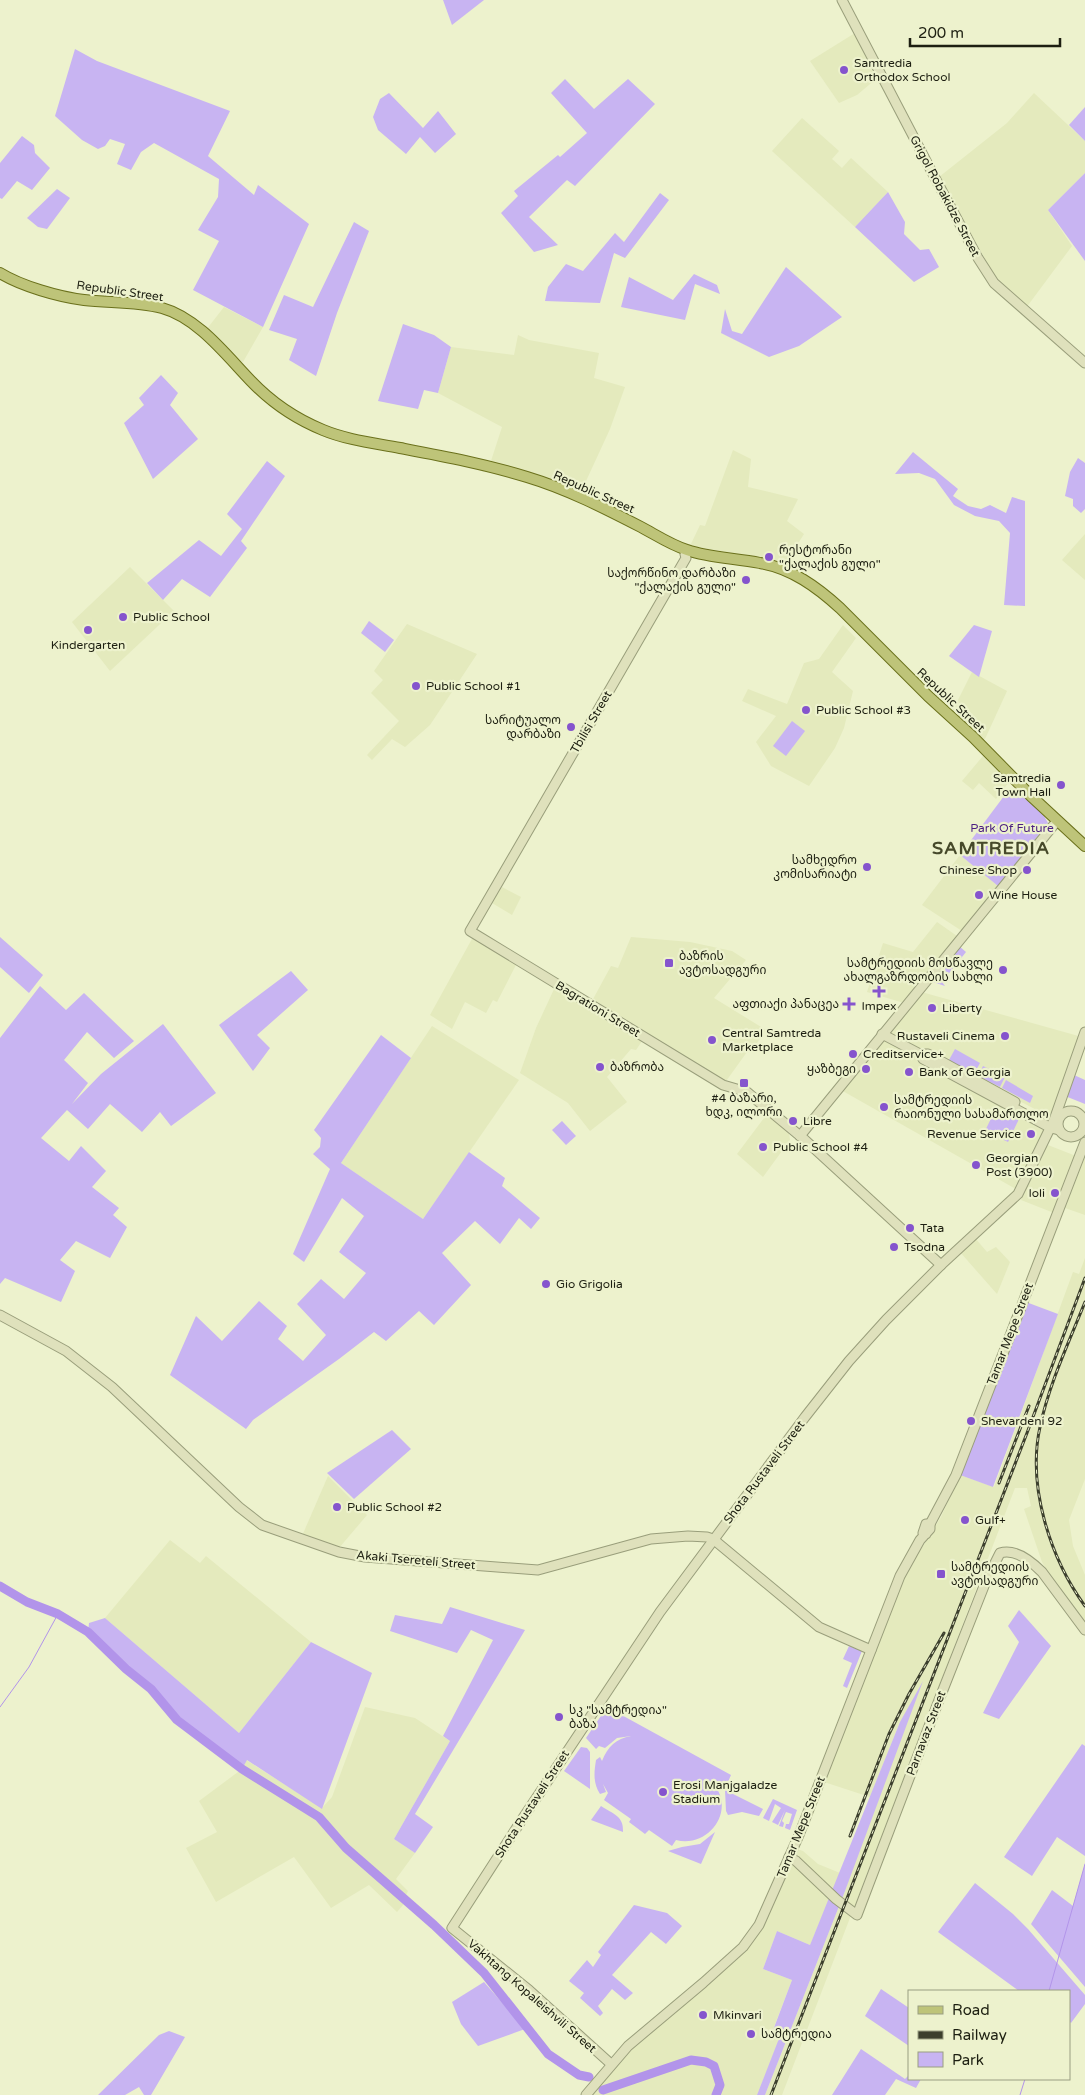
<svg xmlns="http://www.w3.org/2000/svg" width="1085" height="2095" font-family="'Varela Round','Noto Sans Georgian',sans-serif">
  <rect width="100%" height="100%" fill="#edf2cd"/>
  <g fill="#e4eabd">
    <path d="M855,33l21,46 -19,16 -18,8 -29,-42z"/>
    <path d="M1034,93l51,48v32l-37,37 24,36 -46,62 -29,-28 -58,-103 68,-54z"/>
    <path d="M802,118l37,33 -7,8 10,9 9,-10 37,34 -33,35 -83,-76z"/>
    <path d="M224,307l39,20 -20,35 -5,-2 -32,-30z"/>
    <path d="M518,335l11,5 70,13 -5,25 31,9 -15,42 -29,63 -36,-15 -55,-13 12,-37 -64,-34 13,-46 63,8z"/>
    <path d="M733,450l18,9 -3,28 50,12 -11,22 17,13 -19,30 -22,-6 -73,-12 10,-21 5,1z"/>
    <path d="M1085,534v46l-23,-20z"/>
    <path d="M130,567l44,44 -64,60 -38,-49z"/>
    <path d="M407,624l70,30 -47,71 -25,22 -13,-8 -20,21 -5,-5 32,-34 -28,-28 12,-13 -9,-9z"/>
    <path d="M843,625l13,13 -24,34 21,19 -9,37 -9,20 -26,38 -38,-20 -15,-24 20,-26 -34,-15 6,-12 39,15 17,-41 15,-4z"/>
    <path d="M972,672l35,19 -22,48 -4,2 -29,-29z"/>
    <path d="M983,756l26,26 -13,17 -17,-16 -6,7 -11,-9z"/>
    <path d="M960,855l38,31 -36,45 -40,-26z"/>
    <path d="M502,887l19,10 -9,18 -20,-12z"/>
    <path d="M937,922l20,14 -53,67 -37,-11 16,-49 30,9z"/>
    <path d="M473,937l44,26 -20,39 -4,-2 -7,13 -21,-11 -13,27 -22,-14z"/>
    <path d="M631,937l59,5 42,9 14,9 -32,38 52,32 -11,16 -3,-1 -28,39 -132,-83 19,-35 7,2z"/>
    <path d="M555,987l89,51 -8,12 -5,-1 -24,28 20,25 -37,29 -22,-28 -48,-30 16,-45z"/>
    <path d="M918,991l164,46 -30,81 -166,-86z"/>
    <path d="M432,1026l87,54 -96,139 -82,-56z"/>
    <path d="M882,1039l165,88 -29,60 -4,1 -173,-98z"/>
    <path d="M767,1114l22,19 1,7 -27,37 -26,-23z"/>
    <path d="M1048,1145l28,11 -22,57 -33,-13z"/>
    <path d="M1085,1157v58l-20,-7z"/>
    <path d="M975,1238l12,14 9,-5 14,15 -13,32 -37,-42z"/>
    <path d="M1085,1258v221l-16,41 4,26 12,29v51l-16,-20 -27,-44 -18,-53 7,-3 -4,-18h-12l-233,607h-17l80,-204 55,-169 -30,75 -46,-15 83,-210 34,-55 19,-42 34,12 79,-215 6,2z"/>
    <path d="M328,1476l39,39 -28,33 -37,-12z"/>
    <path d="M170,1540l30,23 6,-7 105,86 -72,91 -134,-115z"/>
    <path d="M365,1707l50,11 35,23 -56,98 21,14 -19,26 12,12 -2,4 3,3 -12,14 -28,-27 -38,23 -37,-51 -78,45 -30,-54 31,-16 -18,-31 43,-32 4,-9 76,48 10,-11z"/>
    <path d="M797,1849l6,2 15,13 22,9 -30,72 -33,-14 -14,38 29,11 -20,52 9,4 -24,59h-164l31,-38 135,-125 12,-23z"/>
  </g>
  <g fill="#c8b4f2">
    <path d="M443,0h41l-32,25z"/>
    <path d="M75,49l22,12 133,50 -22,45 46,39 4,-10 51,39 -46,103 -70,-37 26,-49 -21,-11 20,-33 1,-18 -65,-36 -13,9 -10,18 -14,-6 8,-20 -15,-5 -5,7 -7,3 -16,-9 -27,-24z"/>
    <path d="M565,79l29,30 34,-30 27,25 -80,82 -8,-6 -38,37 29,28 -24,7 -33,-39 17,-17 -4,-5 44,-36 2,2 27,-24 -36,-40z"/>
    <path d="M389,93l34,35 15,-17 18,23 -21,19 -15,-16 -14,17 -28,-24 -5,-13 7,-18z"/>
    <path d="M1085,107v34l-16,-16z"/>
    <path d="M22,136l12,9 1,8 15,15 -18,22 -15,-9 -15,18 -2,-1v-35z"/>
    <path d="M1085,173v88l-37,-51z"/>
    <path d="M57,189l13,9 -23,31 -9,-2 -11,-9z"/>
    <path d="M888,192l17,30 -1,12 16,16 9,-1 10,18 -25,15 -59,-55z"/>
    <path d="M660,193l9,7 -44,58 -11,-5 -14,50 -55,-2 3,-14 18,-23 17,7 32,-38 9,9z"/>
    <path d="M354,222l15,9 -32,82 -21,63 -27,-16 8,-21 -28,-9 15,-35 29,12z"/>
    <path d="M786,267l56,50 -43,29 -30,11 -48,-24 4,-24 7,22 10,3z"/>
    <path d="M694,274l23,11 3,9 -25,-10 -10,36 -64,-13 8,-30 44,23z"/>
    <path d="M403,324l31,11 17,12 -13,46 -14,-3 -6,19 -40,-8z"/>
    <path d="M161,375l17,18 -8,12 28,34 -45,40 -29,-56 20,-18 -5,-7z"/>
    <path d="M913,452l45,37 -5,7 15,10 13,3 9,-4 16,8 6,-16 13,4v105l-21,-1 6,-72 -11,-12 -24,-5 -21,-11 -19,-26 -16,-6 -24,1z"/>
    <path d="M1078,458l7,5v46l-4,4 -8,-7v-7l-8,-3 5,-24z"/>
    <path d="M267,461l18,15 -44,65 6,7 -37,49 -28,-18 -19,21 -16,-17 52,-43 22,16 21,-27 -15,-15z"/>
    <path d="M369,621l25,19 -9,12 -24,-19z"/>
    <path d="M974,625l18,6 -13,46 -30,-21z"/>
    <path d="M792,721l13,10 -19,25 -13,-10z"/>
    <path d="M1007,792l13,1 24,23 4,7 -50,63 -38,-31z"/>
    <path d="M0,937l43,38 -14,18 -29,-26z"/>
    <path d="M959,946l7,6 -24,30 3,4 -15,-5z"/>
    <path d="M291,971l17,19 -51,45 13,13 -17,23 -34,-46z"/>
    <path d="M40,986l26,24 18,-17 50,48 -20,17 -27,-26 -23,28 24,23 -16,21 29,-30 62,-50 53,69 -45,33 -11,-14 -18,20 -32,-28 -22,25 -21,-19 -26,28 28,23 12,-15 25,25 -14,16 27,21 -6,7 14,12 -17,31 -34,-17 -16,19 15,11 -14,31 -56,-24 -5,6v-246z"/>
    <path d="M381,1035l30,23 -70,105 82,56 46,-67 36,26 -3,8 38,32 -9,11 -12,-11 -19,26 -25,-23 -33,32 29,32 -37,40 -15,-14 -33,30 -12,-9 -35,27 -86,61 -7,9 -76,-54 26,-59 26,25 37,-40 28,25 -9,13 25,22 23,-26 -29,-31 24,-25 23,20 22,-26 -27,-21 25,-36 -22,-18 -38,64 -11,-8 37,-85 -17,-15 7,-7 1,-9 -7,-8z"/>
    <path d="M955,1049l25,14 -6,11 -25,-14z"/>
    <path d="M983,1066l22,11 -5,10 -22,-11z"/>
    <path d="M1074,1075l11,5v24l-20,-8z"/>
    <path d="M1006,1080l27,16 -3,7 -28,-15z"/>
    <path d="M996,1108l23,11 -11,23 -23,-11z"/>
    <path d="M562,1121l14,15 -10,9 -14,-15z"/>
    <path d="M1026,1302l32,12 -65,173 -33,-12z"/>
    <path d="M392,1430l19,19 -57,50 -27,-26z"/>
    <path d="M450,1607l75,23 -110,184 18,13 -18,26 -21,-14 56,-98 -7,-5 50,-96 -22,-10 -14,23 -67,-22 5,-16 47,9z"/>
    <path d="M1019,1610l32,36 -52,73 -16,-6 36,-71 -11,-16z"/>
    <path d="M105,1618l134,115 72,-91 61,31 -50,136 -75,-49 -5,9 -65,-49 -26,-31 -25,-20 -38,-37 1,-9z"/>
    <path d="M849,1646l13,5 -15,37 -4,-2 9,-23 -9,-4z"/>
    <path d="M923,1681l-78,210 -80,204h-8l23,-59 -8,-3 20,-53 -29,-11 14,-38 33,14 90,-223z"/>
    <path d="M607,1707l124,68 -3,7h-5l-7,5c18,27 -9,61 -40,53l-4,6 -23,-16 -4,4 -16,-12 2,-3 -27,-19 4,-7 -5,-9 3,8 -6,2c-7,-11 -6,-21 -4,-34l4,-3 2,4c6,-15 14,-22 29,-25l-14,2 -12,10 -6,-2 -3,3 -10,-11z"/>
    <path d="M1082,1744l3,2v110l-28,-19 -25,39 -28,-19z"/>
    <path d="M581,1747l6,1 3,4v37l-26,-18z"/>
    <path d="M725,1790l38,19 -4,7 -17,-4 -14,3 -2,-4z"/>
    <path d="M773,1799l24,11 -7,20 -5,-2 1,-4h3l3,-10 -6,-2 -4,9 2,2 -1,4 -4,-1 6,-16 -7,15 -6,-3 9,-14 -6,-4 -6,17 -6,-3z"/>
    <path d="M601,1806c12,8 23,10 22,26l-32,-12z"/>
    <path d="M715,1832l-14,32 -33,-13 14,-4 18,-3z"/>
    <path d="M1085,1864v123l-54,-63 21,-34 21,16z"/>
    <path d="M975,1883l38,31 15,15 57,66v9l-14,19 -2,-2v-30h-50l-81,-59z"/>
    <path d="M634,1905l33,8 15,13 -16,18 -15,-12 -39,43 21,18 -8,7 -13,-11 -14,17 5,7 -3,3 -20,-18 4,-5 -15,-12 18,-21 6,7 8,-12 -3,-3z"/>
    <path d="M484,1982l41,47 -47,17 -17,-22 -9,-22z"/>
    <path d="M881,1989l28,19v38l-44,-30z"/>
    <path d="M169,2031l16,6 -34,58h-7l-5,-8 -14,8h-27l61,-60z"/>
    <path d="M861,2049l44,30 4,-4v4h12l-5,9 -20,-9 -11,16h-53z"/>
  </g>
  <g fill="none" stroke-linecap="round" stroke-linejoin="round">
    <g stroke="#b294ea" stroke-width="1">
      <path d="M0,1707l29,-40 29,-53"/>
      <path d="M1049,1991l36,-127"/>
      <path d="M1020,2095l5,-16"/>
    </g>
    <g stroke="#b294ea" stroke-width="9">
      <path d="M0,1586l27,16 31,12 30,18 38,37 25,20 26,31 65,49 77,48 27,31 88,77 50,48 64,81 31,21 10,2"/>
      <path d="M603,2090l88,-30 15,2 8,4 6,19 -4,10"/>
    </g>
    <defs>
      <g id="secondary">
        <path d="M842,0l92,176 44,82 16,25 91,80"/>
        <path d="M685,554l1,4 -216,373 253,154 24,7 58,48 136,125"/>
        <path d="M882,1034l38,20 3,5 128,69 8,2"/>
        <path d="M920,1054h8l87,48"/>
        <circle cx="1071" cy="1124" r="13"/>
        <path d="M800,1136l257,-315"/>
        <path d="M0,1315l66,36 46,36 127,120 23,18 77,27 26,5 173,13 113,-31 37,-3 19,1 6,2 106,88 52,23"/>
        <path d="M930,1524l26,-49 129,-333"/>
        <path d="M789,1857l7,4 40,38 21,16 82,-215 47,-119 14,-28c15,-5 32,9 42,19l43,58"/>
        <path d="M611,2064l-82,-74 -77,-62 69,-107 139,-209 145,-195 44,-56 37,-41 55,-55 77,-71 36,-74 31,-88"/>
        <path d="M586,2095l42,-49 75,-63 40,-36 16,-22 40,-90 101,-259 20,-36 10,-11v-5h-4l-3,9 3,1"/>
      </g>
      <path id="primary" d="M0,273c21,13 59,24 84,27 25,3 52,1 78,8 36,10 64,47 89,73 20,21 45,38 72,49 24,10 51,13 77,18 42,8 85,16 127,29 40,12 77,31 114,50 15,8 30,18 46,23 23,8 49,8 73,13 31,5 57,24 80,45l88,88 45,41 58,59 54,50"/>
    </defs>
    <use href="#secondary" stroke="#999e7b" stroke-width="11"/>
    <use href="#primary" stroke="#6a701b" stroke-width="12"/>
    <use href="#secondary" stroke="#dfe1bc" stroke-width="9"/>
    <use href="#primary" stroke="#bec479" stroke-width="10"/>
    <defs>
      <g id="rail">
        <path d="M1085,1302c-16,40 -36,82 -45,125 -13,59 10,131 45,179"/>
        <path d="M999,1483l30,-77"/>
        <path d="M850,1836l39,-102 20,-40 35,-61"/>
        <path d="M771,2095l256,-662 58,-155"/>
      </g>
    </defs>
    <use href="#rail" stroke="#3c3f2d" stroke-width="3"/>
    <use href="#rail" stroke="#edf2cd" stroke-width="1" stroke-dasharray="4" stroke-linecap="butt"/>
  </g>
  <g fill="#8554cd" stroke="#edf2cd" stroke-width="2">
    <circle cx="844" cy="70" r="5"/>
    <circle cx="769" cy="557" r="5"/>
    <circle cx="746" cy="580" r="5"/>
    <circle cx="123" cy="617" r="5"/>
    <circle cx="88" cy="630" r="5"/>
    <circle cx="416" cy="686" r="5"/>
    <circle cx="806" cy="710" r="5"/>
    <circle cx="571" cy="727" r="5"/>
    <circle cx="1061" cy="785" r="5"/>
    <circle cx="867" cy="867" r="5"/>
    <circle cx="1027" cy="870" r="5"/>
    <circle cx="979" cy="895" r="5"/>
    <rect x="664" y="958" width="10" height="10" rx="2.5"/>
    <circle cx="1003" cy="970" r="5"/>
    <path d="M876.5 983.5h5v5h5v5h-5v5h-5v-5h-5v-5h5z"/>
    <path d="M846.5 996.5h5v5h5v5h-5v5h-5v-5h-5v-5h5z"/>
    <circle cx="932" cy="1008" r="5"/>
    <circle cx="1005" cy="1036" r="5"/>
    <circle cx="712" cy="1040" r="5"/>
    <circle cx="853" cy="1054" r="5"/>
    <circle cx="600" cy="1067" r="5"/>
    <circle cx="866" cy="1069" r="5"/>
    <circle cx="909" cy="1072" r="5"/>
    <rect x="739" y="1078" width="10" height="10" rx="2.5"/>
    <circle cx="884" cy="1107" r="5"/>
    <circle cx="793" cy="1121" r="5"/>
    <circle cx="1031" cy="1134" r="5"/>
    <circle cx="763" cy="1147" r="5"/>
    <circle cx="976" cy="1165" r="5"/>
    <circle cx="1055" cy="1193" r="5"/>
    <circle cx="910" cy="1228" r="5"/>
    <circle cx="894" cy="1247" r="5"/>
    <circle cx="546" cy="1284" r="5"/>
    <circle cx="971" cy="1421" r="5"/>
    <circle cx="337" cy="1507" r="5"/>
    <circle cx="965" cy="1520" r="5"/>
    <rect x="936" y="1569" width="10" height="10" rx="2.5"/>
    <circle cx="559" cy="1717" r="5"/>
    <circle cx="663" cy="1792" r="5"/>
    <circle cx="703" cy="2015" r="5"/>
    <circle cx="751" cy="2034" r="5"/>
  </g>
  <g text-anchor="middle" stroke-width="4.5" stroke-linejoin="round" paint-order="stroke">
    <g font-size="12" fill="#1d1f11" stroke="#edf2cd" text-anchor="start">
      <text x="854" y="67">Samtredia<tspan x="854" dy="14">Orthodox School</tspan></text>
      <text x="779" y="554">რესტორანი<tspan x="779" dy="14">"ქალაქის გული"</tspan></text>
      <text x="736" y="577" text-anchor="end">საქორწინო დარბაზი<tspan x="736" dy="14">"ქალაქის გული"</tspan></text>
      <text x="133" y="621">Public School</text>
      <text x="88" y="649" text-anchor="middle">Kindergarten</text>
      <text x="426" y="690">Public School #1</text>
      <text x="816" y="714">Public School #3</text>
      <text x="561" y="724" text-anchor="end">სარიტუალო<tspan x="561" dy="14">დარბაზი</tspan></text>
      <text x="1051" y="782" text-anchor="end">Samtredia<tspan x="1051" dy="14">Town Hall</tspan></text>
      <text x="857" y="864" text-anchor="end">სამხედრო<tspan x="857" dy="14">კომისარიატი</tspan></text>
      <text x="1017" y="874" text-anchor="end">Chinese Shop</text>
      <text x="989" y="899">Wine House</text>
      <text x="679" y="960">ბაზრის<tspan x="679" dy="14">ავტოსადგური</tspan></text>
      <text x="993" y="967" text-anchor="end">სამტრედიის მოსწავლე<tspan x="993" dy="14">ახალგაზრდობის სახლი</tspan></text>
      <text x="839" y="1008" text-anchor="end">აფთიაქი პანაცეა</text>
      <text x="879" y="1010" text-anchor="middle">Impex</text>
      <text x="942" y="1012">Liberty</text>
      <text x="722" y="1037">Central Samtreda<tspan x="722" dy="14">Marketplace</tspan></text>
      <text x="995" y="1040" text-anchor="end">Rustaveli Cinema</text>
      <text x="863" y="1058">Creditservice+</text>
      <text x="610" y="1071">ბაზრობა</text>
      <text x="856" y="1073" text-anchor="end">ყაზბეგი</text>
      <text x="919" y="1076">Bank of Georgia</text>
      <text x="744" y="1102" text-anchor="middle">#4 ბაზარი,<tspan x="744" dy="14">ხდკ, ილორი</tspan></text>
      <text x="894" y="1104">სამტრედიის<tspan x="894" dy="14">რაიონული სასამართლო</tspan></text>
      <text x="803" y="1125">Libre</text>
      <text x="1021" y="1138" text-anchor="end">Revenue Service</text>
      <text x="773" y="1151">Public School #4</text>
      <text x="986" y="1162">Georgian<tspan x="986" dy="14">Post (3900)</tspan></text>
      <text x="1045" y="1197" text-anchor="end">Ioli</text>
      <text x="920" y="1232">Tata</text>
      <text x="904" y="1251">Tsodna</text>
      <text x="556" y="1288">Gio Grigolia</text>
      <text x="981" y="1425">Shevardeni 92</text>
      <text x="347" y="1511">Public School #2</text>
      <text x="975" y="1524">Gulf+</text>
      <text x="951" y="1571">სამტრედიის<tspan x="951" dy="14">ავტოსადგური</tspan></text>
      <text x="569" y="1714">სკ "სამტრედია"<tspan x="569" dy="14">ბაზა</tspan></text>
      <text x="673" y="1789">Erosi Manjgaladze<tspan x="673" dy="14">Stadium</tspan></text>
      <text x="713" y="2019">Mkinvari</text>
      <text x="761" y="2038">სამტრედია</text>
    </g>
    <g font-size="12" fill="#1d1f11" stroke="#edf2cd">
      <text transform="translate(945 196) rotate(62)" y="4">Grigol Robakidze Street</text>
      <text transform="translate(120 291) rotate(8)" y="4">Republic Street</text>
      <text transform="translate(594 492) rotate(24)" y="4">Republic Street</text>
      <text transform="translate(951 700) rotate(43)" y="4">Republic Street</text>
      <text transform="translate(591 722) rotate(-60)" y="4">Tbilisi Street</text>
      <text transform="translate(598 1009) rotate(31)" y="4">Bagrationi Street</text>
      <text transform="translate(1010 1334) rotate(-69)" y="4">Tamar Mepe Street</text>
      <text transform="translate(764 1472) rotate(-53)" y="4">Shota Rustaveli Street</text>
      <text transform="translate(416 1560) rotate(5)" y="4">Akaki Tsereteli Street</text>
      <text transform="translate(926 1733) rotate(-69)" y="4">Parnavaz Street</text>
      <text transform="translate(532 1804) rotate(-57)" y="4">Shota Rustaveli Street</text>
      <text transform="translate(801 1827) rotate(-68)" y="4">Tamar Mepe Street</text>
      <text transform="translate(532 1996) rotate(41)" y="4">Vakhtang Kopaleishvili Street</text>
    </g>
    <g font-size="12" fill="#4b1e81" stroke="#edf2cd">
      <text x="1012" y="832">Park Of Future</text>
    </g>
    <g font-size="18" font-weight="bold" letter-spacing="1" fill="#46492a" stroke="#edf2cd">
      <text x="991" y="854">SAMTREDIA</text>
    </g>
  </g>
  <rect x="908" y="1990" width="162" height="90" fill="#edf2cd" stroke="#9a9e82"/>
  <rect x="918" y="2006" width="25" height="8" fill="#bec479" stroke="#9a9e82"/>
  <text x="952" y="2015" font-size="15" fill="#1d1f11">Road</text>
  <rect x="918" y="2031" width="25" height="8" fill="#3c3f2d" stroke="#9a9e82"/>
  <text x="952" y="2040" font-size="15" fill="#1d1f11">Railway</text>
  <rect x="918" y="2052" width="25" height="15" fill="#c8b4f2" stroke="#9a9e82"/>
  <text x="952" y="2065" font-size="15" fill="#1d1f11">Park</text>
  <path d="M910 38v8h150v-8" fill="none" stroke="#1d1f11" stroke-width="2.5"/>
  <text x="918" y="38" font-size="15" fill="#1d1f11" stroke="#edf2cd" stroke-width="4" paint-order="stroke">200 m</text>
</svg>
